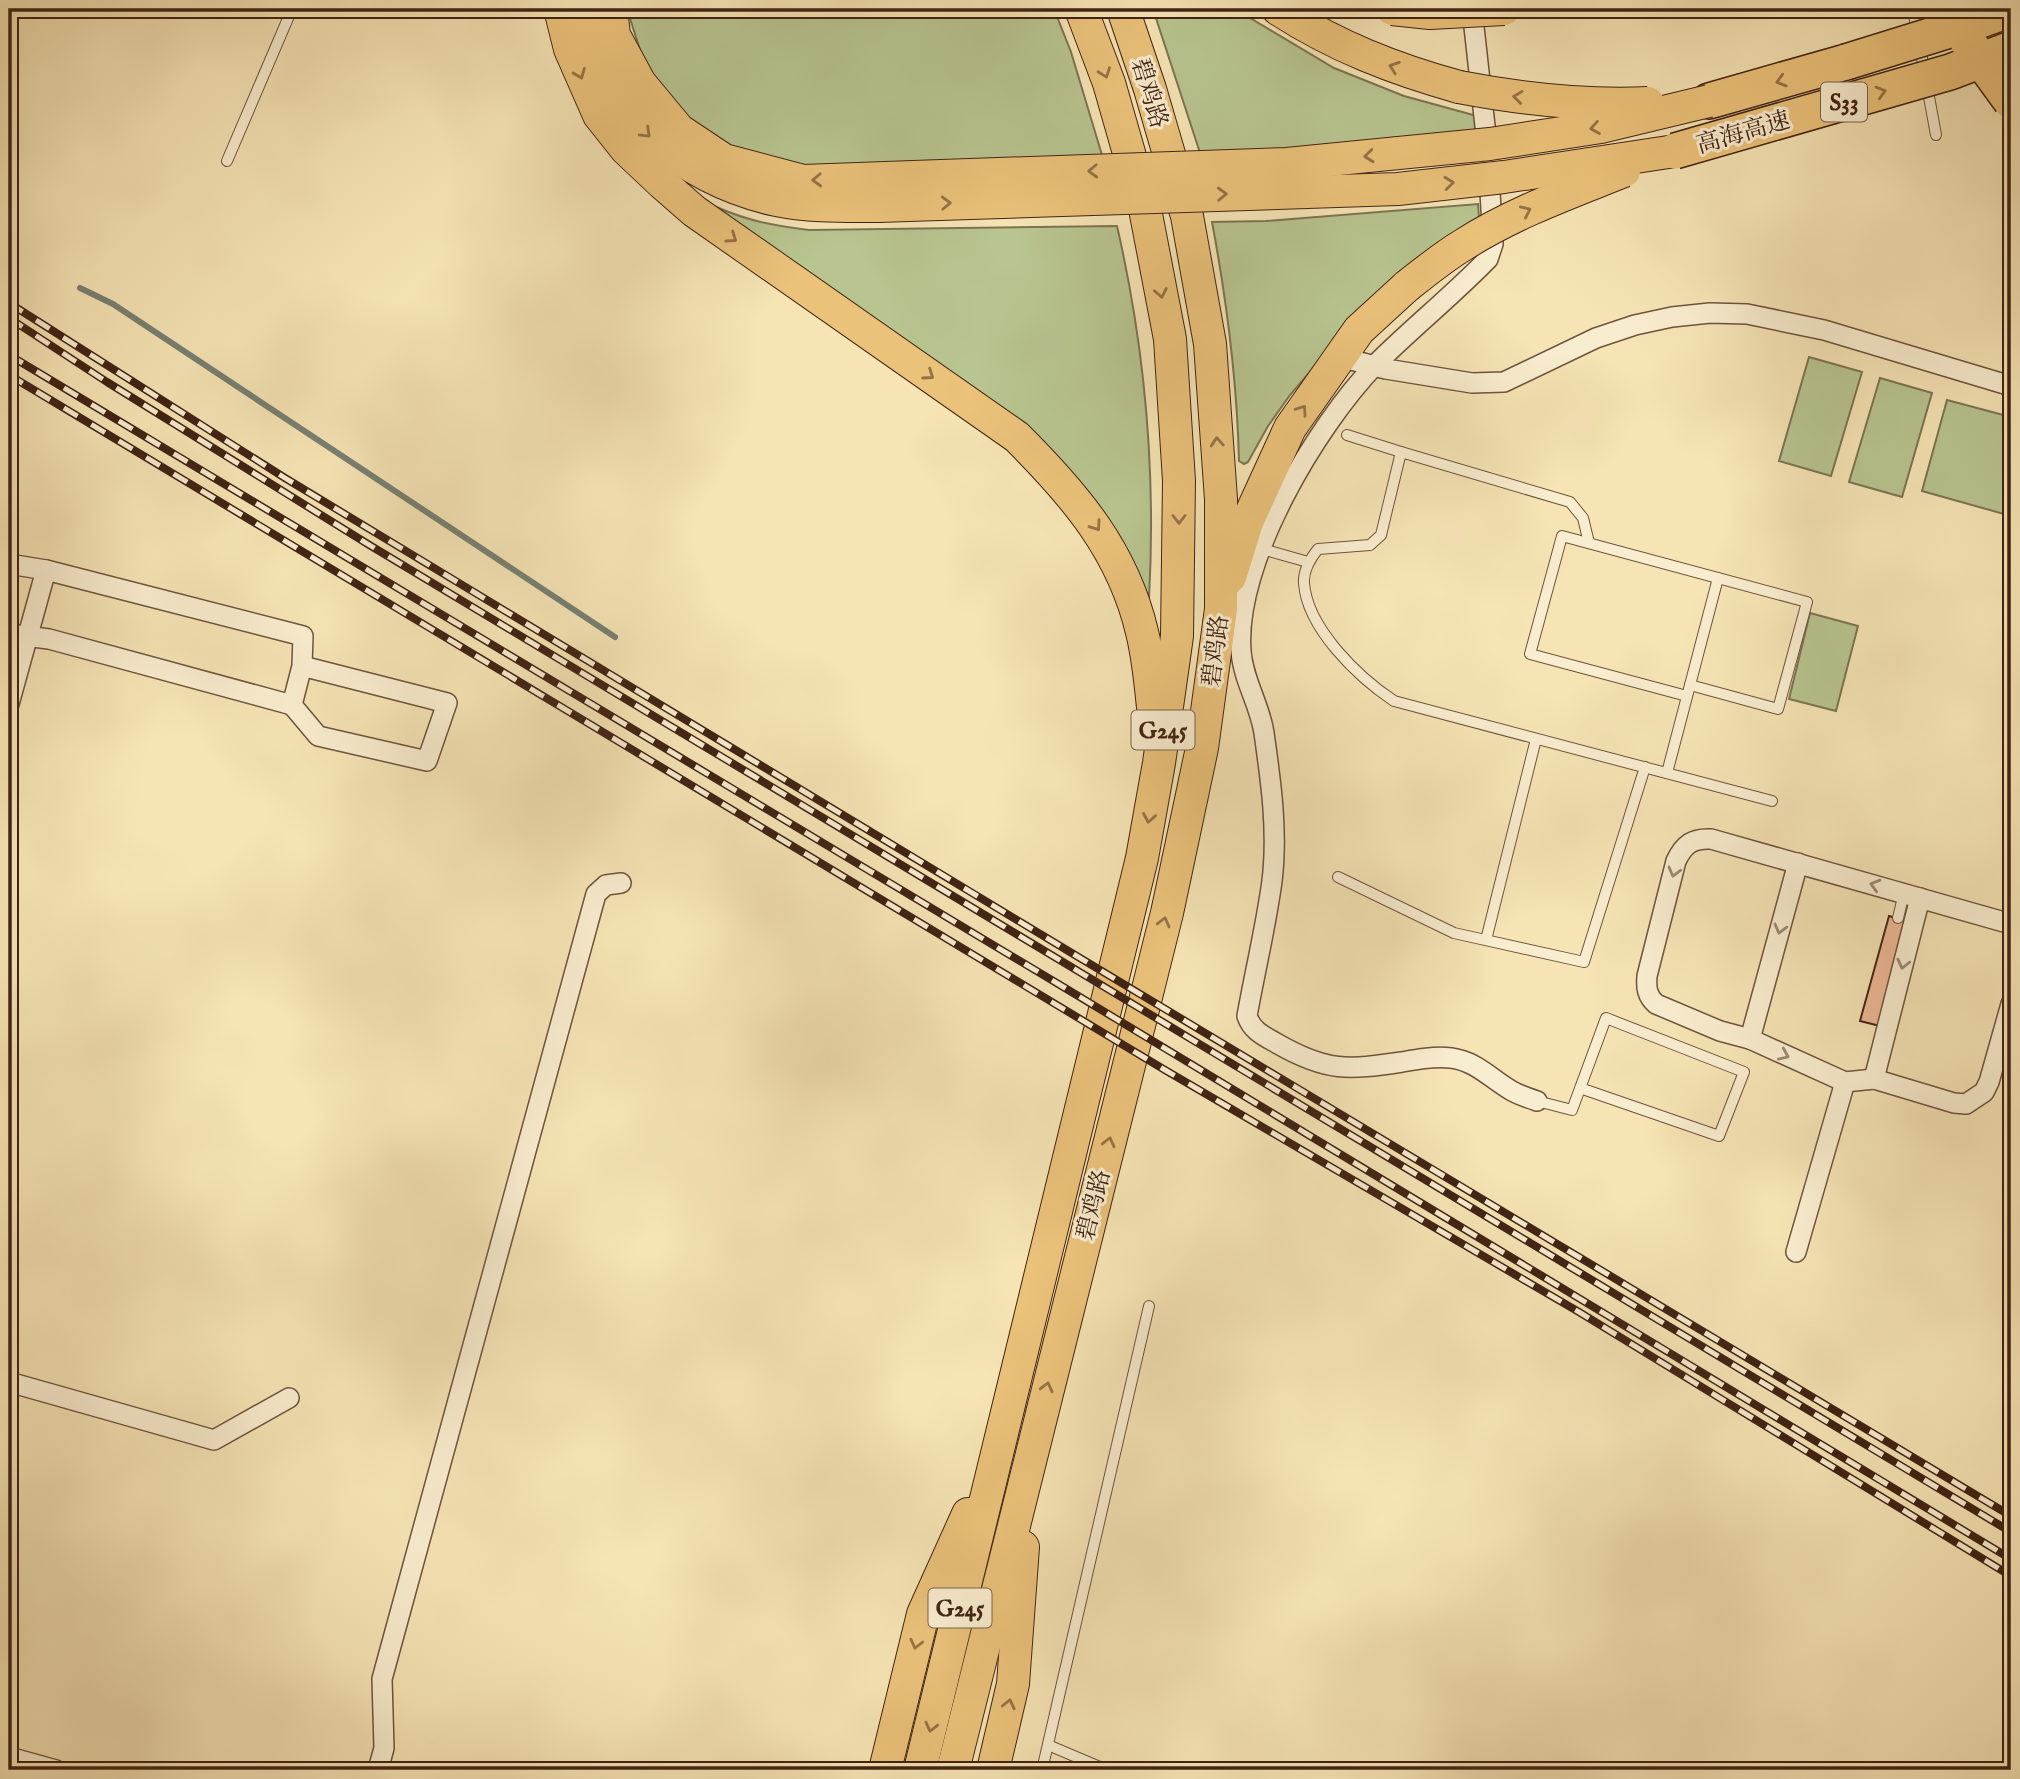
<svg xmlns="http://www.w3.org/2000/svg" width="2020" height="1779" font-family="'IM FELL English','Noto Serif SC',serif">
  <rect width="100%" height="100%" fill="#f6e4b5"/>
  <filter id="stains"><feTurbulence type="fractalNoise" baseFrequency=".00286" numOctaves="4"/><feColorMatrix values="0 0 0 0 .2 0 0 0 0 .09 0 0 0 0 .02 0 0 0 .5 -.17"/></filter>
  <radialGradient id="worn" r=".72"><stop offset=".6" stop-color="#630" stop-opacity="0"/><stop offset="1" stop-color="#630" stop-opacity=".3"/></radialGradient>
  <g fill="#b8c590" stroke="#7c7452" stroke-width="2">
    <path d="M627,9h427l17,43 34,113 -283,7 -74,-15 -48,-28 -39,-40 -19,-33z"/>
    <path d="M1153,9h82l99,59 70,28 73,20 1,30 -275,16z"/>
    <path d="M701,200c39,19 66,25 108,30l308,-4c28,122 39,246 32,372 -19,-46 -38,-77 -69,-116z"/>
    <path d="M1478,204l2,27 -148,115 -42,49 -22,31 -20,36 -4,2 -5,-3c-2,-81 -12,-159 -27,-239l54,-1z"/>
    <path d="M1809,357l53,15 -31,104 -52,-15z"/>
    <path d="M1880,378l52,15 -30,104 -53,-15z"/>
    <path d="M1947,400l64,17v99l-89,-25z"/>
    <path d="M1810,613l48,13 -22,85 -47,-12z"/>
  </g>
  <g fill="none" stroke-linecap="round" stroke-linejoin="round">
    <path stroke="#788073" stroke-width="6" d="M80,288l33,16 502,333"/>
  </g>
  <path fill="#eeb895" stroke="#402314" stroke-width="2" d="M1889,916l20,6 -29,104 -20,-5z"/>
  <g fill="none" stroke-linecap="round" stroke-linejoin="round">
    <defs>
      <g id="service">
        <path d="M1913,9l23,126"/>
        <path d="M227,161l65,-152"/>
        <path d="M1347,435l54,17"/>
        <path d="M1589,543l-6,-25 -13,-16 -169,-50 -20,83 -11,10 -52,4c-8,10 -15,21 -14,34 3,45 54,94 90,118l378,100"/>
        <path d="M1262,549l46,13"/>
        <path d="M1687,696l-157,-42 32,-118 245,66 -29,107 -88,-24"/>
        <path d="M1667,773l51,-195"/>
        <path d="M1338,877l116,56 130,29 61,-195"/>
        <path d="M1898,918l6,-25"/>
        <path d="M1486,940l50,-201"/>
        <path d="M1537,1101l35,9 34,-92 138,54 -25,64 -139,-48"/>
        <path d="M1048,1745l59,25"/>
        <path d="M1042,1770l107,-464"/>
      </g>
      <g id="minor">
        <path d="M1472,9l14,126"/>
        <path d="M1490,192l3,52 -5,15c-36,37 -76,69 -112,105 -60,62 -142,199 -135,287 2,29 19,54 23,82 7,49 14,99 8,148 -6,45 -17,90 -25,135 5,15 17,20 31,28 49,28 70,26 124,18 16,-3 33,-6 49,-4 25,3 40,21 61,33 7,4 16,7 25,10"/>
        <path d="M1340,357l46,12 86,14 32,-1 92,-44 39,-13 37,-8 38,-4 37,1 77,16 187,56"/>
        <path d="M9,564l37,6"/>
        <path d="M9,634l40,5 243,66"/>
        <path d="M9,704l37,-134 257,66 -1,30 -10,39 26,31 109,25 20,-58 -145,-37"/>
        <path d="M1750,1039l48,-176"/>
        <path d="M1874,1079l46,-181"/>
        <path d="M1845,1082l-95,-43 -30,-8 -64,-27c-9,-8 -10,-16 -9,-28l29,-115c8,-17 17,-23 35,-22l300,85"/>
        <path d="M1796,1252l49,-170 29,-3 80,24 12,1 18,-12 5,-10 22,-78"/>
        <path d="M9,1382l205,58 75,-42"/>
        <path d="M9,1757l47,13"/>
        <path d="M378,1770l6,-22 -2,-69 214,-785 10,-9 15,-2"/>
      </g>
      <g id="trunk">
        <path d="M560,9l10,40 29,66 27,34 36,34 32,28 323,226c58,58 106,114 125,195 7,28 9,57 12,85"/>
        <path d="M583,9c14,100 98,170 193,191 33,7 68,6 102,6"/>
        <path d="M611,9l3,26 26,48 39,47 45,30 79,21 82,-3"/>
        <path d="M1278,9c57,37 116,60 181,78"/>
        <path d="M1230,577l17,-55 43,-94 69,-98 48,-44"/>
        <path d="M885,1770l38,-156 45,-100"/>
        <path d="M920,1770l222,-912 17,-95 18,-127 2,-155 -9,-142 -25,-130 -36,-126 -28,-74"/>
        <path d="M953,1770l214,-857 35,-165 19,-139v-110l-11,-155 -23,-128 -37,-127 -27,-80"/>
        <path d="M993,1770l20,-86 10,-137"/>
      </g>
      <path id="motorway" d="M1709,101l137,-39"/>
    </defs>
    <use href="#service" stroke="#6e533c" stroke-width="12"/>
    <use href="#minor" stroke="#6e533c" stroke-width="22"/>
    <use href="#trunk" stroke="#402314" stroke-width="34"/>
    <use href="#motorway" stroke="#402314" stroke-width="38"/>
    <use href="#service" stroke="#f9edcf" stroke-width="10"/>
    <use href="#minor" stroke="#f9edcf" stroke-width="19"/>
    <use href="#trunk" stroke="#ebc27a" stroke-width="32"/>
    <use href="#motorway" stroke="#ebc27a" stroke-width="35"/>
    <defs>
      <g id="rail">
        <path d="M9,303l276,175 790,477 936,561"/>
        <path d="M9,318l98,64 264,164 1640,986"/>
        <path d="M9,355l1056,633 946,571"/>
        <path d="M9,375l1156,695 414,242 432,264"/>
      </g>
    </defs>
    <use href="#rail" stroke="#402314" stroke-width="8"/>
    <use href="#rail" stroke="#f9edcf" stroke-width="5" stroke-dasharray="16" stroke-linecap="butt"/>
    <defs>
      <g id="trunk-bridge">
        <path d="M1392,9l38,4 74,-4"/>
        <path d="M1459,87c63,12 125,19 189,16"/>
        <path d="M885,178l402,-14 203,-20 111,-17 108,-26"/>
        <path d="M878,206l520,-17 106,-12 171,-26"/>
        <path d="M1407,286c18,-14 36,-29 56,-41 50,-32 106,-52 161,-74"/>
      </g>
      <g id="motorway-bridge">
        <path d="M1968,42l43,59"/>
        <path d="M1846,62l129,-40 36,-13"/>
        <path d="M1675,151l275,-79 61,-23"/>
      </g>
    </defs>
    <use href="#trunk-bridge" stroke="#402314" stroke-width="34" stroke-linecap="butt"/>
    <use href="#motorway-bridge" stroke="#402314" stroke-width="38" stroke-linecap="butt"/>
    <use href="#trunk-bridge" stroke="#ebc27a" stroke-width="32"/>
    <use href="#motorway-bridge" stroke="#ebc27a" stroke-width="35"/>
  </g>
  <defs><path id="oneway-chevron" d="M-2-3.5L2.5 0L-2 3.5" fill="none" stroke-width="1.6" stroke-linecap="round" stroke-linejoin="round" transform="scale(1.75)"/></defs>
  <g stroke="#967247">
    <use href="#oneway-chevron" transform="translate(1394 67) rotate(-161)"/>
    <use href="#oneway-chevron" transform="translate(1105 73) rotate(70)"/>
    <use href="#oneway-chevron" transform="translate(580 74) rotate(68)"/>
    <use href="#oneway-chevron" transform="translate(1781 81) rotate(164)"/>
    <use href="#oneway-chevron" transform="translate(1881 92) rotate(-16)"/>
    <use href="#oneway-chevron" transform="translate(1518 97) rotate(-173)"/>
    <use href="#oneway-chevron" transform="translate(1595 128) rotate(170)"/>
    <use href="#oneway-chevron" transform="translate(646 133) rotate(44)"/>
    <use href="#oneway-chevron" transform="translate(1369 156) rotate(174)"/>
    <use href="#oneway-chevron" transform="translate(1093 171) rotate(178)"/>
    <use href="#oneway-chevron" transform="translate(817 180) rotate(178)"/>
    <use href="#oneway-chevron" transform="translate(1449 183) rotate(-6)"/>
    <use href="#oneway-chevron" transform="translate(1222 194) rotate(-2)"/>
    <use href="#oneway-chevron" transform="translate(946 203) rotate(-2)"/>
    <use href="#oneway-chevron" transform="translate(1526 211) rotate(-25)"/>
    <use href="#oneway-chevron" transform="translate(732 238) rotate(35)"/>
    <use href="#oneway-chevron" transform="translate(1161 293) rotate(79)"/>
    <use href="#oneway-chevron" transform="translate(929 375) rotate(35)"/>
    <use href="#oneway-chevron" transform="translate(1302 410) rotate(-55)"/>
    <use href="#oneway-chevron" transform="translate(1217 442) rotate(-94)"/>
    <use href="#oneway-chevron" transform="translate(1179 519) rotate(90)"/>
    <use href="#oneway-chevron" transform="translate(1096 526) rotate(55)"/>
    <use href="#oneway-chevron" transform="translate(1149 818) rotate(100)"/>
    <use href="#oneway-chevron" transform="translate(1164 922) rotate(-76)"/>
    <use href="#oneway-chevron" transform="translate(1109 1142) rotate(-76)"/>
    <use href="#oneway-chevron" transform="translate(1047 1387) rotate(-76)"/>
    <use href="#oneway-chevron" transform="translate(916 1644) rotate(103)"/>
    <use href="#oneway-chevron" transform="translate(1009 1704) rotate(-77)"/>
    <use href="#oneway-chevron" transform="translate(931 1727) rotate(104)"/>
  </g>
  <g stroke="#9c8872">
    <use href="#oneway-chevron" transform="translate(1674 872) rotate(105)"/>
    <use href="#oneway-chevron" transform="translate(1875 885) rotate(-164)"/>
    <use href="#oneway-chevron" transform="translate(1780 929) rotate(105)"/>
    <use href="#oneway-chevron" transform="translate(1903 964) rotate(104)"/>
    <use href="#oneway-chevron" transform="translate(1784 1055) rotate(24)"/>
  </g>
  <g text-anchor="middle" stroke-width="6" stroke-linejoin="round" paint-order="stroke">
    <g fill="#f9edcf" stroke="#78604c" stroke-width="2">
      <rect x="1821" y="82.5" width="46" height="39" rx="5"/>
      <rect x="1131.5" y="710.5" width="63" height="39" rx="5"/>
      <rect x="928.5" y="1588.5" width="63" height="39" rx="5"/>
    </g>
    <g font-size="23" font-weight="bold" fill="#402314">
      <text x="1844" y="110">S33</text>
      <text x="1163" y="738">G245</text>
      <text x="960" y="1616">G245</text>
    </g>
    <g font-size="24" fill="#402314" stroke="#f9edcf">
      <text transform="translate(1150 93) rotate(73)" y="8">碧鸡路</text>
      <text transform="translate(1743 132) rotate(-16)" y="8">高海高速</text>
      <text transform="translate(1215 651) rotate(-83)" y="8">碧鸡路</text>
      <text transform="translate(1093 1205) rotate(-76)" y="8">碧鸡路</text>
    </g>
  </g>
  <rect width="2020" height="1779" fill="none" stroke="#f6e4b5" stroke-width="35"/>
  <rect x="10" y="10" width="1999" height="1758" fill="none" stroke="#402314" stroke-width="3.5"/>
  <rect x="18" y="18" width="1985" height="1744" fill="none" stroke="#402314" stroke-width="2"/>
  <rect width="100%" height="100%" filter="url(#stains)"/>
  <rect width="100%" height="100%" fill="url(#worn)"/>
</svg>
